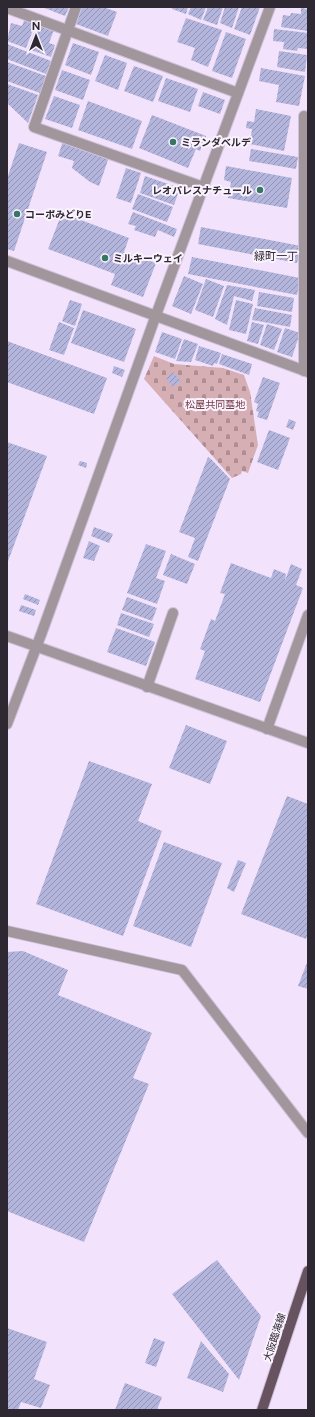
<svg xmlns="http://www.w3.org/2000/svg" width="315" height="1417" font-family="'Public Sans','Noto Sans JP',sans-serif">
  <defs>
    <pattern id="cemetery-stones" width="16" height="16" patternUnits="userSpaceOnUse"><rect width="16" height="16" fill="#d6afb4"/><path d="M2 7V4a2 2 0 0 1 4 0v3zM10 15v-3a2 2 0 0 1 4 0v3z" fill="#ae8e93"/></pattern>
    <pattern id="building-hatch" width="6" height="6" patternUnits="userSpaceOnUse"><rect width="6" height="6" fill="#b4b5dd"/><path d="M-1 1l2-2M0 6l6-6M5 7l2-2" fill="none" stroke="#9393b4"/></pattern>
  </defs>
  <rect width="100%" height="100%" fill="#f2e2fc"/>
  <path fill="url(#cemetery-stones)" d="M154,356l20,8 49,4 21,7 6,17 8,53 -10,28 -6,-2 -1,3 -9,4 -88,-99z"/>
  <g fill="url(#building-hatch)">
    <path d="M42,7h27l-4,9z"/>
    <path d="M82,7h21l14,5 -9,24 -32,-12z"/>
    <path d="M172,7h16l-2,7 -14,-5z"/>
    <path d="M191,7h15l-5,13 -13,-6z"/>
    <path d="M208,7h15l-6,18 -14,-5z"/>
    <path d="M225,7h14l-7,21 -12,-5z"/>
    <path d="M242,7h18l-10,28 -16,-6z"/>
    <path d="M301,8l7,1v22l-27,-4 2,-12 7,1 1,-3 10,1z"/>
    <path d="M25,18l11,4 -10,26 -19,-7 4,-18 11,3z"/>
    <path d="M186,18l36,12 -14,37 -17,-7 4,-12 -18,-6z"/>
    <path d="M38,23l16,7 -5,13 6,2 -4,12 -23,-8z"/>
    <path d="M274,29l34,4v16l-10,-1 -1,3 -14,-2 1,-7 -11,-1z"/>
    <path d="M226,32l20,7 -14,39 -20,-7z"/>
    <path d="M73,43l26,9 -8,23 -26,-10z"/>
    <path d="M7,44l44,17 -5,13 -39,-15z"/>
    <path d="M279,51l28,4 -2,17 -28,-5z"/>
    <path d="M105,55l22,8 -9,27 -23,-9z"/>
    <path d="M7,62l39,14 -6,17 -33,-12z"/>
    <path d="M134,66l29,10 -10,26 -29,-11z"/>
    <path d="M261,68l44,8 -6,30 -23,-4 3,-17 -20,-4z"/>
    <path d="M62,70l28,10 -7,20 -28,-10z"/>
    <path d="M166,78l32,11 -8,23 -32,-11z"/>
    <path d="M7,84l31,11 -10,28 -21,-20z"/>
    <path d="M203,92l22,8 -5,14 -22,-8z"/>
    <path d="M54,96l26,9 -8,23 -27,-9z"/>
    <path d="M88,101l54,20 -10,28 -54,-19z"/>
    <path d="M256,109l35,7 -7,35 -34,-7 2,-15 -6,-1 1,-7 7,1z"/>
    <path d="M152,115l54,21 -6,15 -4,-2 -8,19 -49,-20z"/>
    <path d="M63,141l46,16 -10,29 -9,-4 -18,-14 2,-7 -16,-5z"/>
    <path d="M19,143l28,9 -33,99 -7,-2v-70z"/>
    <path d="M251,149l47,8 -2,12 -47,-8z"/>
    <path d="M226,166l66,12 -5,30 -59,-10 3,-16 -7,-2z"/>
    <path d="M126,168l15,5 -10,30 -15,-5z"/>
    <path d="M145,176l35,12 -6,17 -34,-12z"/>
    <path d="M138,194l35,13 -6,15 -35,-13z"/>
    <path d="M133,212l44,17 -3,8 -16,-7 -3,7 -21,-7 2,-4 -8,-2z"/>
    <path d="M62,213l67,25 -5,14 32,11 -13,34 -32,-12 4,-11 -67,-25z"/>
    <path d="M201,227l100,19 -4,17 -99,-19z"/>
    <path d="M192,257l108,21 -3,17 -109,-21z"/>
    <path d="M184,276l19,8 -12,30 -19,-8z"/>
    <path d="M206,279l18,7 -11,31 -18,-7z"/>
    <path d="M227,285l28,5 -3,11 -18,-5 -7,29 -12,-6z"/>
    <path d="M259,292l35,6 -2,14 -35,-6z"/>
    <path d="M70,300l12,4 -7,22 -13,-5z"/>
    <path d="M236,300l17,4 -7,30 -17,-4z"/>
    <path d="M255,308l37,7 -2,12 -38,-7z"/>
    <path d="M83,310l53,19 -12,33 -53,-19z"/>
    <path d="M59,322l15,6 -10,27 -15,-5z"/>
    <path d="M252,322l12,3 -6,19 -11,-3z"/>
    <path d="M267,324l15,5 -8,21 -14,-5z"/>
    <path d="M285,328l15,5 -8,24 -15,-5z"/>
    <path d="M162,332l20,7 -7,20 -20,-7z"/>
    <path d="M184,339l14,5 -7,18 -15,-1z"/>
    <path d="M7,341l100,37 -13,36 -87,-32z"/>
    <path d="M199,346l22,7 -4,11 -3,-1 -1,3 -18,-6z"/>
    <path d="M222,354l30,10 -3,11 -30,-11z"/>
    <path d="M114,366l11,4 -3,7 -10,-4z"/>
    <path d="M173,372l8,9 -8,6 -7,-9z"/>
    <path d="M263,377l17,6 -13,37 -10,-3 2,-5 -3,-1 2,-7 -4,-2z"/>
    <path d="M289,419l7,3 -3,8 -7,-3z"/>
    <path d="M269,430l21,8 -12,32 -21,-8z"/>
    <path d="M7,442l40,14 -40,108z"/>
    <path d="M208,457l3,2 19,20 -32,82 -10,-4 7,-19 -16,-6z"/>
    <path d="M80,461l7,2 -1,5 -8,-3z"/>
    <path d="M94,527l19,7 -4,9 -18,-7z"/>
    <path d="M89,541l11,5 -6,15 -11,-3z"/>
    <path d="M146,544l20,7 -10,27 9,3 -8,23 -30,-11z"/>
    <path d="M171,554l24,10 -8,20 -24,-9z"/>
    <path d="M231,563l40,15 3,-9 12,5 -1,7 6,-17 11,5 -6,16 7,3 -43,114 -65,-23 10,-28 -5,-2 11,-30 4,2 10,-27 -5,-1z"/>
    <path d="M25,594l15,6 -2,5 -15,-6z"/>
    <path d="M127,597l30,11 -5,13 -30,-11z"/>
    <path d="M21,605l15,5 -2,6 -15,-5z"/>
    <path d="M121,613l33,11 -5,13 -32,-12z"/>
    <path d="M116,628l39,14 -9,24 -39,-14z"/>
    <path d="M186,725l41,16 -17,43 -41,-16z"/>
    <path d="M89,761l63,23 -14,37 24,10 -39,105 -87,-32z"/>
    <path d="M287,796l21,8v131l-2,4 -65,-25z"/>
    <path d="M164,842l58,21 -31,84 -58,-21z"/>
    <path d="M238,860l8,3 -12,29 -7,-4z"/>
    <path d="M23,951l45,19 -10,25 94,38 -19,45 16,6 -65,158 -77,-31v-259z"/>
    <path d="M308,960v29l-10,-3z"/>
    <path d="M217,1260l44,56 -22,64 -67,-86z"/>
    <path d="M7,1328l40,14 -13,37 16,6 -9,23 -20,-6 -3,8h-11z"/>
    <path d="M154,1338l11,4 -9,25 -11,-4z"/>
    <path d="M201,1341l28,33 -6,18 -36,-14z"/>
    <path d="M125,1383l37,14 -5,13h-42z"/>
  </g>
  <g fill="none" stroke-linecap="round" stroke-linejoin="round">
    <defs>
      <path id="service" d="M147,687l26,-74"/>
      <g id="minor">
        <path d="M76,7l-42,120 169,60"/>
        <path d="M7,8l231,85"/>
        <path d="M7,261l301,111"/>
        <path d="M304,371v-255l4,1"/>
        <path d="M7,724l35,-92 114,-317 114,-308"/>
        <path d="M267,729l41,-114"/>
        <path d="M7,931l175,39 126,163"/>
      </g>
      <path id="tertiary" d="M7,636l301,107"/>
      <path id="primary" d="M262,1410l46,-139"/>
    </defs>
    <use href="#service" stroke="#cfc1d8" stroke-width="12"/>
    <use href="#minor" stroke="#cfc1d8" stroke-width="12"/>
    <use href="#tertiary" stroke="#cfc1d8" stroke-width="12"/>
    <use href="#primary" stroke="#cfc1d8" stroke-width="12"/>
    <use href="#service" stroke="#a2969d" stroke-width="10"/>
    <use href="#minor" stroke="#a2969d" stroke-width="10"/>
    <use href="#tertiary" stroke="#a2969d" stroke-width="10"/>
    <use href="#primary" stroke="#675360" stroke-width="10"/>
  </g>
  <g fill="#367664" stroke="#faf3fe" stroke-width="1.5">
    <circle cx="173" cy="142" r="4"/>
    <circle cx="260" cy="190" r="4"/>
    <circle cx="17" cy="214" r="4"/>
    <circle cx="105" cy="258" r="4"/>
  </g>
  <g text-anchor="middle" stroke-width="4" stroke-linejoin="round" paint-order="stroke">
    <g font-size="10" font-weight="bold" fill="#2e2832" stroke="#faf3fe" text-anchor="start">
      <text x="181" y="146">ミランダベルデ</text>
      <text x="252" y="194" text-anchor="end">レオパレスナチュール</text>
      <text x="25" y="218">コーポみどりE</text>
      <text x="113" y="262">ミルキーウェイ</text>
    </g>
    <g font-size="10" fill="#763946" stroke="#faf3fe">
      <text x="215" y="408">松屋共同墓地</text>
    </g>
    <g font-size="10" fill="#2e2832" stroke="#faf3fe">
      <text transform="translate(274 1337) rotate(-72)" y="4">大阪臨海線</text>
    </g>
    <g font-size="11" fill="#2e2832" stroke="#faf3fe">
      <text x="276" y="260">緑町一丁</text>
    </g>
  </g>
  <rect width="315" height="1417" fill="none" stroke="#2e2832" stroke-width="16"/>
  <g transform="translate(36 36)" stroke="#faf3fe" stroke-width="3" paint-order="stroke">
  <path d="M0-3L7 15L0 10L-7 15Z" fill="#2e2832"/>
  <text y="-6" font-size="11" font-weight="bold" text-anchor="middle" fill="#2e2832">N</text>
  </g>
</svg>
